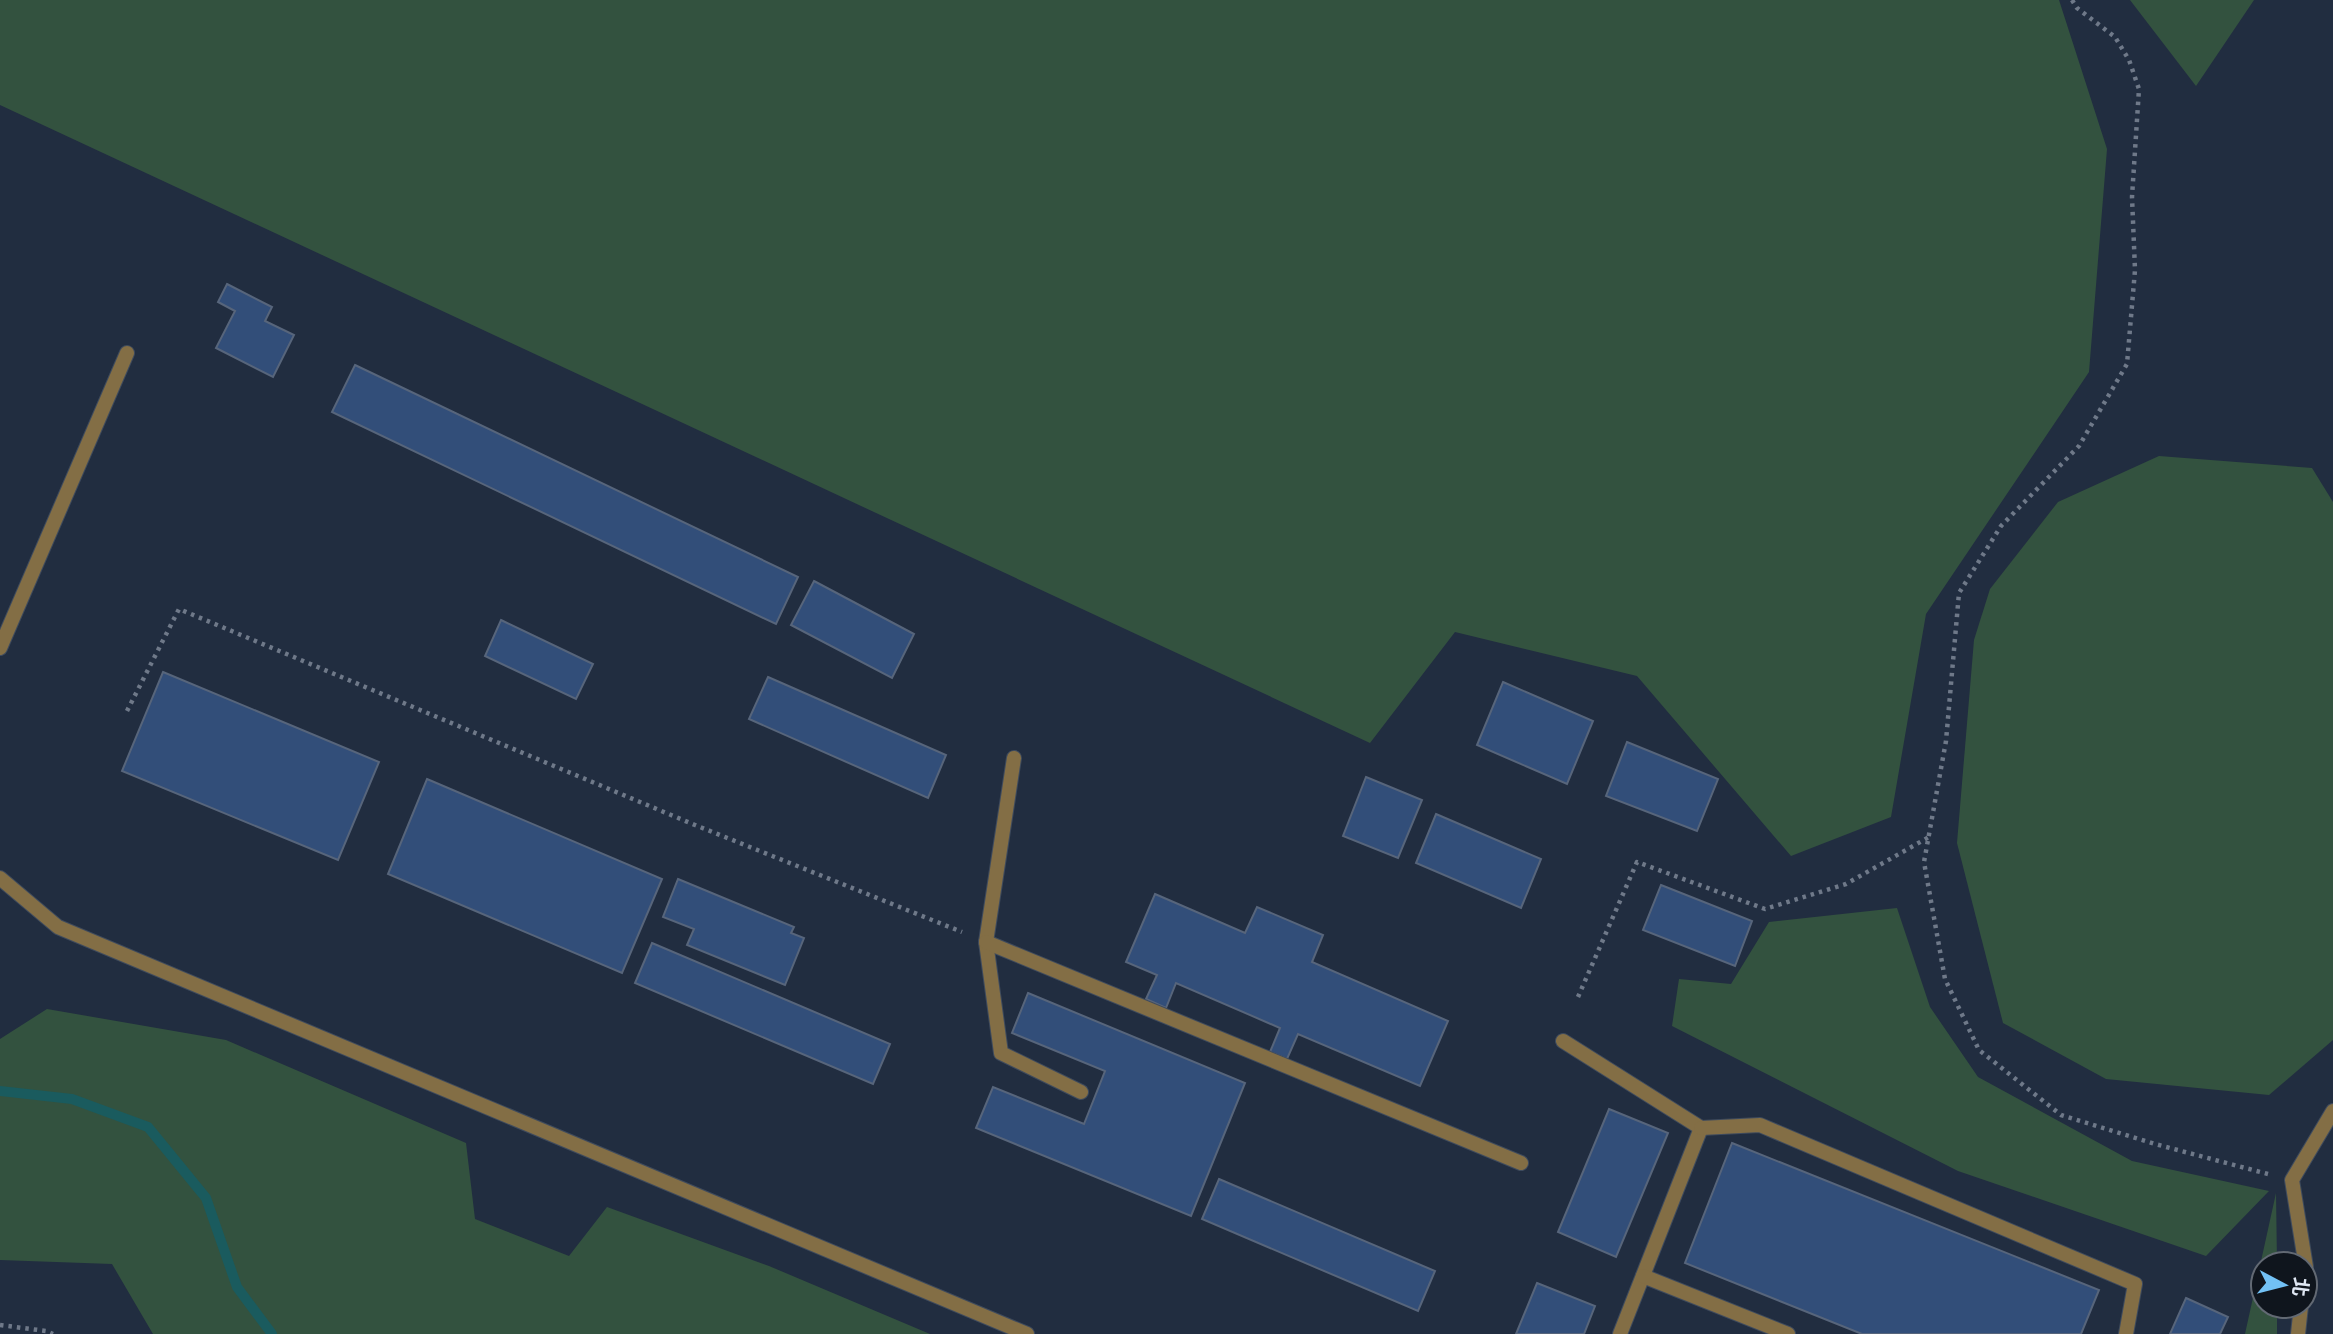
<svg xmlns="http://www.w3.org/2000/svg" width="2333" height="1334" font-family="Lato,'Noto Sans TC',sans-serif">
  <rect width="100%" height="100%" fill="#212d40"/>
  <g fill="#33523f">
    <path d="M0,0h2059l48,149 -18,223 -163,242 -35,203 -100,39 -154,-180 -182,-44 -85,111 -1370,-638z"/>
    <path d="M2130,0h124l-58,86z"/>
    <path d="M2159,456l153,12 21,34v538l-64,55 -163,-16 -103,-56 -46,-180 17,-203 16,-51 68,-87z"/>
    <path d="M1897,908l33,99 48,70 154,84 137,30 -63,65 -248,-85 -286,-145 7,-47 52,5 38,-62z"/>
    <path d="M47,1009l179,31 240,103 9,76 94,37 38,-49 162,59 161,68h-777l-41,-70 -112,-4v-221z"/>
    <path d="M2276,1193l1,71h-14v42h14v28h-32z"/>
  </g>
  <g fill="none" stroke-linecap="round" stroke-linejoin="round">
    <path stroke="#1a5b5e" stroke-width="10" d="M0,1091l72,8 76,28 58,71 31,89 35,47"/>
  </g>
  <g fill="#324e79" stroke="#57657b" stroke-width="2">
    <path d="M227,284l45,23 -7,14 29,14 -21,42 -57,-29 19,-37 -17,-9z"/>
    <path d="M355,365l443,212 -22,47 -444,-212z"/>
    <path d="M814,581l100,53 -22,44 -101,-53z"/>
    <path d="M501,620l92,44 -17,35 -91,-43z"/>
    <path d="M163,672l216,90 -41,98 -216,-89z"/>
    <path d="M768,677l178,78 -18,43 -179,-79z"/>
    <path d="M1503,682l90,39 -26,63 -90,-39z"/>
    <path d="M1627,742l91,37 -21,52 -91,-35z"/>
    <path d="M1366,777l56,23 -24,58 -55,-22z"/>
    <path d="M427,779l235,100 -40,94 -234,-99z"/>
    <path d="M1436,814l105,45 -20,49 -105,-45z"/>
    <path d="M678,879l116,48 -3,6 13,5 -19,47 -98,-40 7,-16 -31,-12z"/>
    <path d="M1661,885l91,36 -17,45 -92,-36z"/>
    <path d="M1155,894l90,39 12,-26 66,28 -11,27 136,59 -28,65 -122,-52 -11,25 -17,-7 10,-24 -104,-45 -10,25 -20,-9 11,-24 -31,-13z"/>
    <path d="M652,943l238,101 -17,40 -238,-101z"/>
    <path d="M1028,993l217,90 -54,133 -215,-88 17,-41 91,37 21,-53 -93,-38z"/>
    <path d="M1609,1109l59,24 -52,124 -58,-25z"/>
    <path d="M1732,1143l367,147 -18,44h-219l-177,-71z"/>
    <path d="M1219,1179l216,92 -17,40 -216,-92z"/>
    <path d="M1537,1283l58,23 -11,28h-68z"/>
    <path d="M2186,1298l42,19 -8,17h-50z"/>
  </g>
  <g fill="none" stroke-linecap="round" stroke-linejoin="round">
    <defs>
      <g id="lane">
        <path d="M0,648l127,-295"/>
        <path d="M1014,758l-28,184 15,111 80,39"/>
        <path d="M0,878l58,49 969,407"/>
        <path d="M986,942l535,221"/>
        <path d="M1563,1041l138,87 -81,206"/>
        <path d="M1701,1128l59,-3 375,159 -9,50"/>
        <path d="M2305,1274l1,-7 -14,-87 41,-69"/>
        <path d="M1643,1276l145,58"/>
        <path d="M2298,1334l3,-28"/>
      </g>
    </defs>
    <use href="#lane" stroke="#3f4b5d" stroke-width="16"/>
    <g stroke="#6f7989" stroke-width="4.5" stroke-dasharray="3.5 5" stroke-linecap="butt">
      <path d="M2072,0l5,8 38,29 14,23 10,29 -7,108 3,73 -8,94 -48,82 -78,80 -42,67 -13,148 -22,121 21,117 34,71 82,65 94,29 113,30"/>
      <path d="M127,711l52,-102 516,216 267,107"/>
      <path d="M1578,997l59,-135 128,47 81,-25 83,-47"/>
      <path d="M0,1325l46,6 7,3"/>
    </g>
    <use href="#lane" stroke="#836e45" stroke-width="14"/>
  </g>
  <g transform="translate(2284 1285) rotate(97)"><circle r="33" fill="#0f151d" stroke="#626973" stroke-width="2"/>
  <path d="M0-5L12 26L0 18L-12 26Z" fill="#72c1f5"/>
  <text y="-10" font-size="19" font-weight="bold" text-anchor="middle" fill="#dfe7f3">北</text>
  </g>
</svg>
